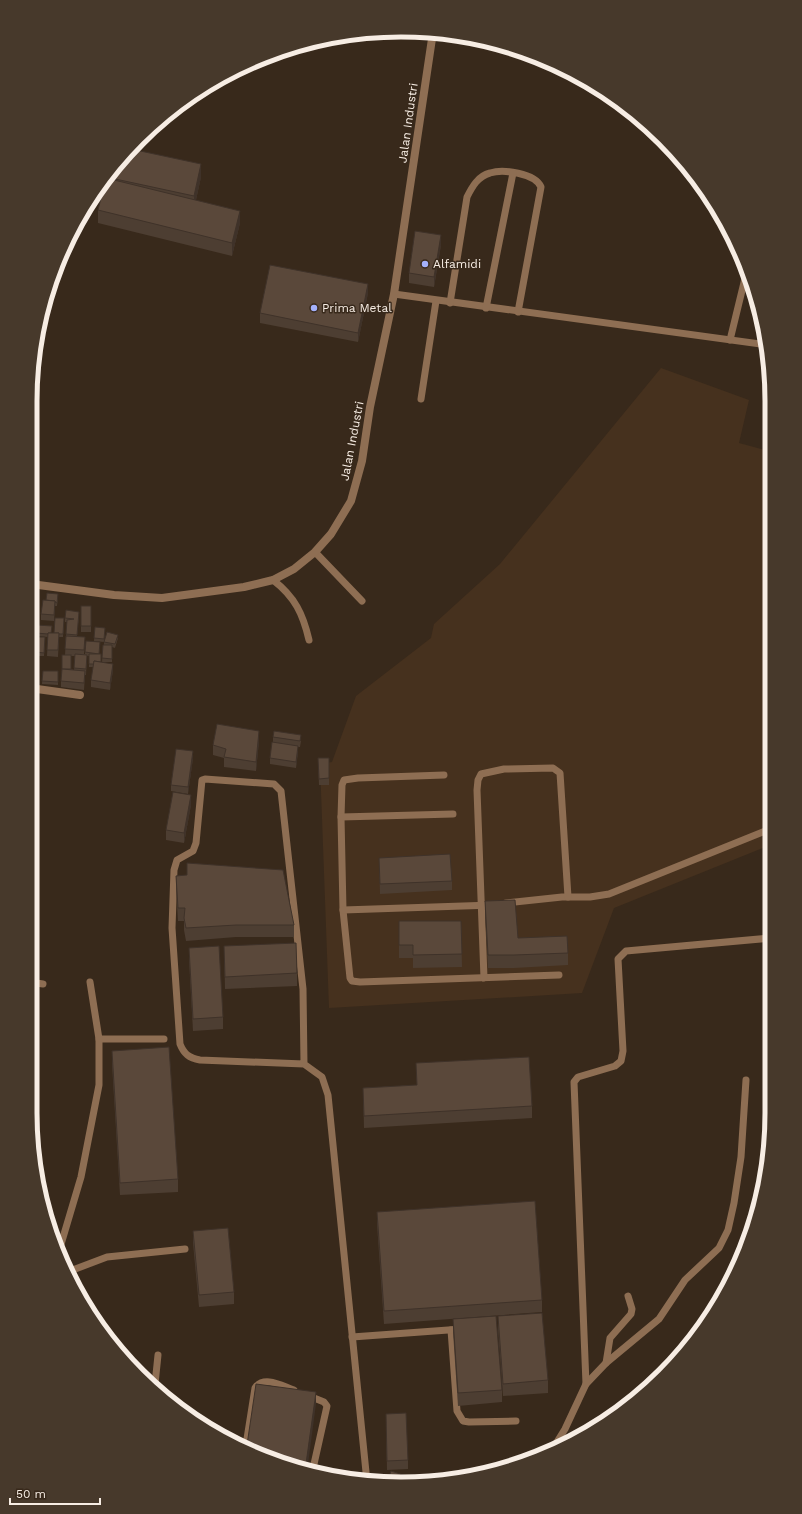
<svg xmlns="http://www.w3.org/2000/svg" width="802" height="1514" font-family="'Work Sans',sans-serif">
  <rect width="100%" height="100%" fill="#38291b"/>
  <path fill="#46311e" d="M661,368l88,32 -10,43 30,8 1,394 -156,63 -32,85 -253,15 -9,-244 12,-2 24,-66 75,-58 3,-14 66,-60z"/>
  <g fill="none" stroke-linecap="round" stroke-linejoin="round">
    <g stroke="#8e6e53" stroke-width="7">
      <path d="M394,294l373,51"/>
      <path d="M450,303l17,-106c5,-10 11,-21 23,-24 13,-4 45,0 51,14l-23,125"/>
      <path d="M486,308l27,-135"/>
      <path d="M730,340l17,-70"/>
      <path d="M421,399l15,-98"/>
      <path d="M315,552l47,49"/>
      <path d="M273,580c22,17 30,34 36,60"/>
      <path d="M444,775l-86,3 -14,2 -2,5 -1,32 2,93 7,68 2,3 8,1 199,-7"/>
      <path d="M341,817l112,-3"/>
      <path d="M506,903l56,-6h28l19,-3 161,-65"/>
      <path d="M343,910l150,-5"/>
      <path d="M484,978l-7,-188 1,-10 3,-6 23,-5 49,-1 7,5 8,124"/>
      <path d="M30,982l13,2"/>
      <path d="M30,991l1,-9"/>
      <path d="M99,1039h65"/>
      <path d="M304,1064l-104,-4c-11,-2 -16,-6 -20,-16l-8,-116 2,-58 3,-10 16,-9 3,-8 6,-63 3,-1 69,5 7,7 22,198 1,75 18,13 6,18 39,387"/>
      <path d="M59,1251l22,-74 18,-92v-46l-9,-57"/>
      <path d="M70,1271l37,-14 78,-8"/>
      <path d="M451,1330l6,81 6,10 6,1 47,-1"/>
      <path d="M352,1337l110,-8"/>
      <path d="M606,1363l4,-25 21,-24 1,-5 -4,-13"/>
      <path d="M155,1384l3,-29"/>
      <path d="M586,1384l20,-21 53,-44 26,-39 34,-32 9,-18 6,-27 7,-46 5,-77"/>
      <path d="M309,1396l15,6 3,4 -15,67"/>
      <path d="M246,1445l9,-57c9,-13 27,-2 39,2"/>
      <path d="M552,1450l13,-21 21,-45 -12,-302 4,-5 37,-11 6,-5 2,-10 -5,-92 8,-8 145,-13"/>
    </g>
    <g stroke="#8e6e53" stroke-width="8">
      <path d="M31,584l83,11 48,3 82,-11 29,-7 21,-11 21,-17 16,-18 20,-33 11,-40 8,-54 24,-113 39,-262"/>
      <path d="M30,688l50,7"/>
    </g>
  </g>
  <g fill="#4d3e32" fill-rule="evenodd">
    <path d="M106,176l95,1 -5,23 44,23 -8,33 -134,-33v-13z"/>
    <path d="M441,245l-7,42 -25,-4v-10z"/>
    <path d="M368,293l-10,49 -98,-19v-10z"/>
    <path d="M58,597l-1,9h-2l-1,15 -13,-1v-6l5,-14z"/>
    <path d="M31,603l7,4 -1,11 -6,-1z"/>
    <rect x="81" y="606" width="10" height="26"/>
    <path d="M79,615l-2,21 8,8 -1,10h1v-2l15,-6 -1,8 2,8 12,8 -3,20 -19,-3v-7l3,-13h-5v-11h-2l-1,19h-1l-1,15 -23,-3v-6l4,-26 1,-19 1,-14h-2v-4zM71,656h4l-1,14 -3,-1z"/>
    <path d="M64,618l-1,19h-4l-1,20 -11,-1 1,-19 -12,-1v-3h18z"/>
    <path d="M95,627l10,4 -1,11 -10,-1z"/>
    <path d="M31,633l5,8 -3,12 -1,28h-2z"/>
    <path d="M36,637h9l-1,19h-8z"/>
    <path d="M118,638l-3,10 -3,-1v15h-10l1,-17h1v-3z"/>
    <path d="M43,671h15v14l-16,-1z"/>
    <path d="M273,737l28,4 -1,6h-2v5l-2,16 -26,-4v-6l3,-16z"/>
    <path d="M259,741l-3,30 -32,-4v-9l-11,-3v-10z"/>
    <path d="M193,758l-5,36 -17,-3v-6z"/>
    <path d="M318,758h11v27h-10z"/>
    <path d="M191,805l-7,38 -18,-3v-10z"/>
    <path d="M379,858l73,23v9l-72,4z"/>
    <path d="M187,863l107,62v12h-58l-50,4 -2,-11v-9h-6l-2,-32v-13l11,-1z"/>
    <path d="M485,901l33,37 50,15v12l-54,3h-26l-3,-54z"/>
    <path d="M399,921h62l1,46 -49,1v-10h-14z"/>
    <path d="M224,946l73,27v13l-72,3z"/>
    <path d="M189,948l34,69v12l-30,2 -4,-71z"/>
    <path d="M112,1051l66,128v13l-58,3 -8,-131z"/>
    <path d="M416,1063l116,43v12l-168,10 -1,-40 54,-3z"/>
    <path d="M377,1212l165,88v12l-158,12 -7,-100z"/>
    <path d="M193,1231l41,61v12l-35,3 -6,-64z"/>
    <path d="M498,1316l50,64v13l-45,3 -5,-67z"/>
    <path d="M453,1319l49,71v12l-44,4 -5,-74z"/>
    <path d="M386,1423l22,37v9l-21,1z"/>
  </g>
  <g fill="#3f3229">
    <path d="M201,164v13l-7,32v-13z"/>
    <path d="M240,211v12l-8,33v-13z"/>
    <path d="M441,235v10l-7,42v-10z"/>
    <path d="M368,284v9l-10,49v-9z"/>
    <path d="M55,601v7l-1,13v-6z"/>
    <path d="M36,634v7l-3,12v-7z"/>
    <path d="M113,664v6l-3,20v-7z"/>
    <path d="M259,731v10l-3,30v-9z"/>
    <path d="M298,746v6l-2,16v-6z"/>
    <path d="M193,751v7l-5,36v-7z"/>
    <path d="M191,795v10l-7,38v-10z"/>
    <path d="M316,1392v12l-9,68 -2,-1z"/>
  </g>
  <g fill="#5a483a" stroke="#3f3229">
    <path d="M131,149l70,15 -7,32 -88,-19z"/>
    <path d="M106,178l134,33 -8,32 -134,-33z"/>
    <path d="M415,231l26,4 -7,42 -25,-4z"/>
    <path d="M270,265l98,19 -10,49 -98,-20z"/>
    <path d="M47,593l11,1 -1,9 -2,-1v-1l-9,-1z"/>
    <path d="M43,600l12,1 -1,14 -13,-1z"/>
    <path d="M31,603h7l-1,12 -6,-1z"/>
    <rect x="81" y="606" width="10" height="20"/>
    <path d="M66,610l13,2 -2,23 -11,-1 1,-14 7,-1 -9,-1z"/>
    <path d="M55,618h9l-1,16h-5l1,-1h-5z"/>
    <path d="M37,625l15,1 -1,7h-3v1l-12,-1z"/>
    <path d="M95,627l10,1 -1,11 -10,-1z"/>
    <path d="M107,632l11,3 -3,9 -11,-2z"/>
    <path d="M31,633l5,1 -3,12h-3z"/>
    <path d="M48,633h11l-1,17h-11z"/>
    <path d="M66,636l19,1 -1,13 -19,-1z"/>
    <path d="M36,637h9l-1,16 -8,-1z"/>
    <path d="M86,641l14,1 -1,12 -14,-2z"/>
    <path d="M103,645h9v14l-10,-1z"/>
    <path d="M30,652h3l-1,23h-2z"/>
    <path d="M75,654l12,1 -1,14 -12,-1z"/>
    <path d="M89,654h12v8l-7,-1v3h-5z"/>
    <rect x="62" y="655" width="9" height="14"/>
    <path d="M94,661l19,3 -3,19 -19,-3z"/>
    <path d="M62,669l23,2 -1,12 -23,-2z"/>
    <path d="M43,671h15v11l-16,-1z"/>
    <path d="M217,724l42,7 -3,31 -32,-5 2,-8 -13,-4z"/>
    <path d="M274,731l27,4 -1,6 -27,-4z"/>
    <path d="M272,742l26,4 -2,16 -26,-4z"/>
    <path d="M176,749l17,2 -5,36 -17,-2z"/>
    <path d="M318,758h11v20l-10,1z"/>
    <path d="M173,792l18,3 -7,38 -18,-3z"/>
    <path d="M450,854l2,27 -72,3 -1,-26z"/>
    <path d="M187,863l96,7 11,55h-58l-50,3 -2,-10 1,-10h-7l-2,-32 11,-1z"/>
    <path d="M515,900l3,38 49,-2 1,17 -54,2h-26l-3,-54z"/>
    <path d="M399,921h62l1,33 -49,1v-10h-14z"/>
    <path d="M296,943l1,30 -72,4 -1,-31z"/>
    <path d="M219,946l4,71 -30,2 -4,-71z"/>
    <path d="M169,1047l9,132 -58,4 -8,-132z"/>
    <path d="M529,1057l3,49 -168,10 -1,-28 54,-3 -1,-22z"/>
    <path d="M535,1201l7,99 -158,11 -7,-99z"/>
    <path d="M228,1228l6,64 -35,3 -6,-64z"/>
    <path d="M542,1313l6,67 -45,4 -5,-68z"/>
    <path d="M496,1316l6,74 -44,3 -5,-74z"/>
    <path d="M256,1384l60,8 -11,79 -58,-26z"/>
    <path d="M406,1413l2,47 -21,1 -1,-47z"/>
    <path d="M391,1471l31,10 -35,2z"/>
  </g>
  <g fill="#a4b1fc" stroke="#38291b" stroke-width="1.5">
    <circle cx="425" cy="264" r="4"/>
    <circle cx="314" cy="308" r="4"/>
  </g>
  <g text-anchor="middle" stroke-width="3" stroke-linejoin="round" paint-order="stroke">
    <g font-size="12" fill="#f7ede4" stroke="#38291b">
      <text transform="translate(408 123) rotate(-82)" y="4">Jalan Industri</text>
      <text transform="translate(352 441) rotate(-79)" y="4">Jalan Industri</text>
    </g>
    <g font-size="12" fill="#f7ede4" stroke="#38291b" text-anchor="start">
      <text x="433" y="268">Alfamidi</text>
      <text x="322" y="312">Prima Metal</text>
    </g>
  </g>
  <path d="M0 0H802V1514H0ZM401 37H401A364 364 0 0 1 765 401V1113A364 364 0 0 1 401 1477H401A364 364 0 0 1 37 1113V401A364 364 0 0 1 401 37Z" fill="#47392b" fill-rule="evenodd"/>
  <path fill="none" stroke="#f7ede4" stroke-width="5" d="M401 37H401A364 364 0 0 1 765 401V1113A364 364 0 0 1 401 1477H401A364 364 0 0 1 37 1113V401A364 364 0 0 1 401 37Z"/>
  <path d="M10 1498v6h90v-6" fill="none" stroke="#f7ede4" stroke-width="2"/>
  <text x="16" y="1498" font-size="12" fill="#f7ede4" stroke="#38291b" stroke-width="3" paint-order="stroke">50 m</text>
</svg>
